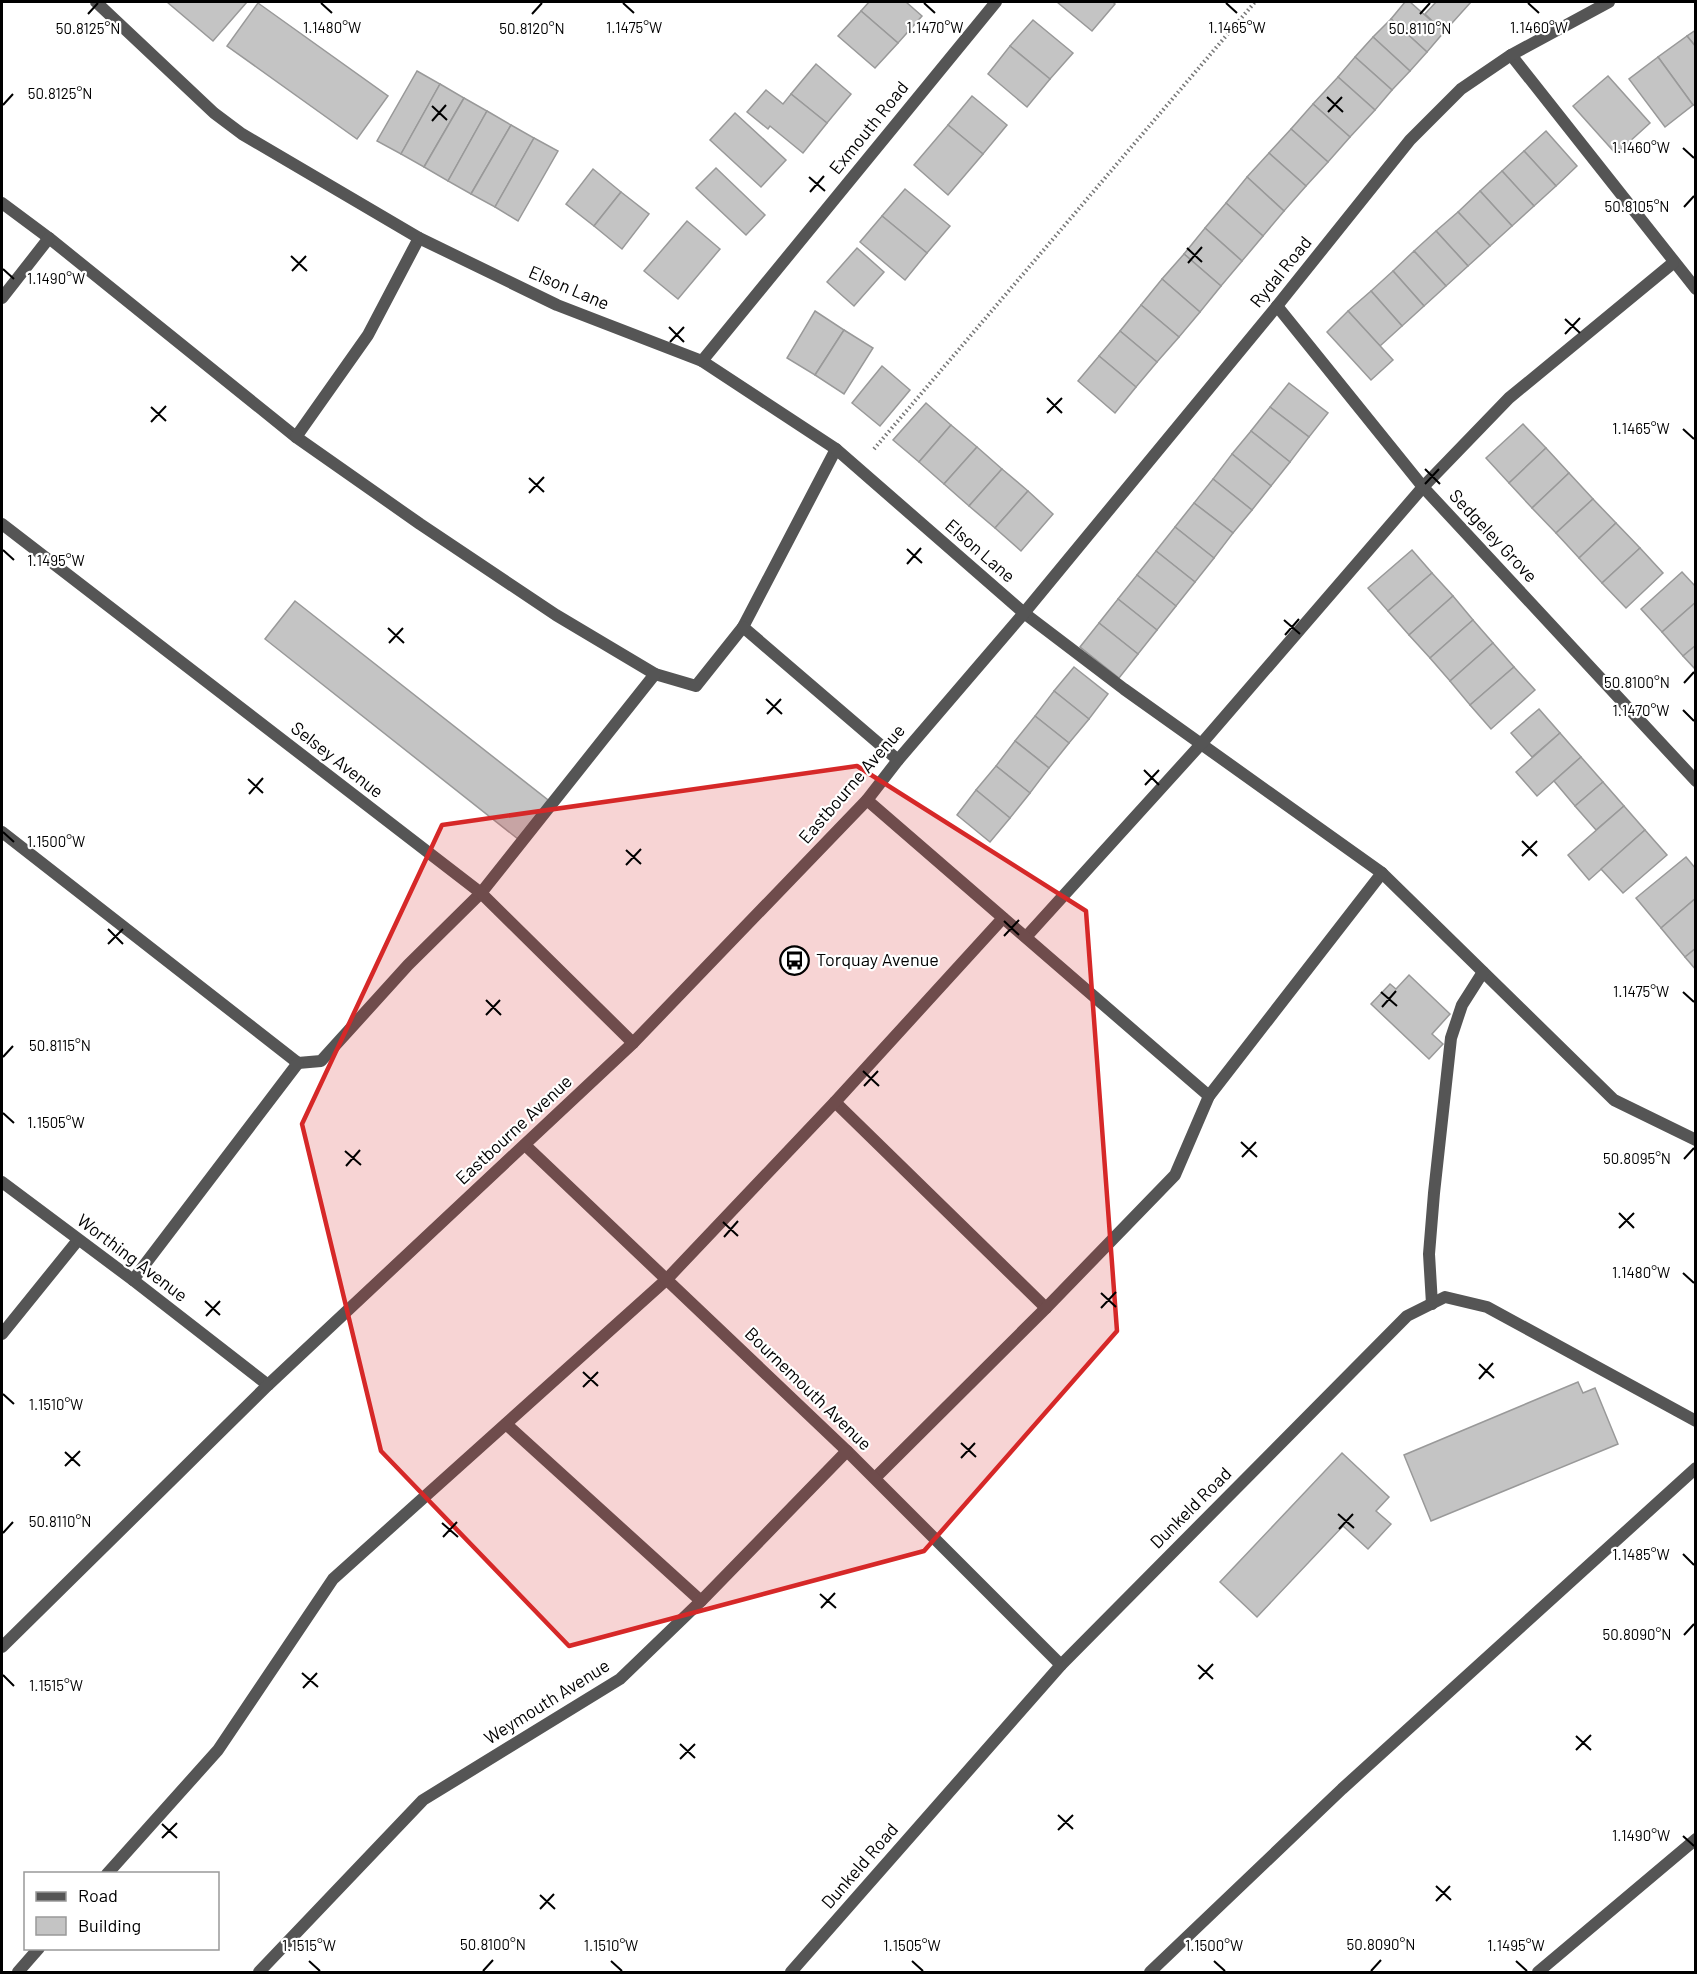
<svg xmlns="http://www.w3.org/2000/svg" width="1697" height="1974" font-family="Barlow,sans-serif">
  <rect width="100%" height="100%" fill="#fff"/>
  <g fill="#c4c4c4" stroke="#999" stroke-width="1.5">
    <path d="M167,2h80l-34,39z"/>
    <path d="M869,2h37l16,14 -24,27 -37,-32z"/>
    <path d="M1057,2h56l2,2 -23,27z"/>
    <path d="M1405,2h5l34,30 -17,20 -36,-33z"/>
    <path d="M1436,2h35l-27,30 -19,-18z"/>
    <path d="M258,3l130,93 -31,43 -130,-93z"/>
    <path d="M861,11l37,32 -23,25 -37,-32z"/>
    <path d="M1391,19l36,33 -17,19 -37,-34z"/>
    <path d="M1033,20l40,33 -23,26 -40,-33z"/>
    <path d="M1696,30v17l-9,-11z"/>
    <path d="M1687,36l9,11v57l-3,1 -35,-48z"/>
    <path d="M1373,37l37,34 -18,19 -37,-33z"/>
    <path d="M1010,46l40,33 -23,28 -39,-33z"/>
    <path d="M1355,57l37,33 -17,20 -37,-33z"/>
    <path d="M1658,57l35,48 -28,22 -36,-48z"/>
    <path d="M816,64l35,30 -24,29 -36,-29z"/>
    <path d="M417,71l23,13 -39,70 -24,-13z"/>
    <path d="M1608,76l42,47 -34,31 -43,-48z"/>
    <path d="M1338,77l37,33 -25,27 -37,-33z"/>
    <path d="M440,84l24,14 -40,69 -23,-13z"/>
    <path d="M766,90l17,14 8,-10 36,29 -24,30 -33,-27 -2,3 -21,-17z"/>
    <path d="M972,96l35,29 -24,29 -35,-29z"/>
    <path d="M464,98l23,13 -39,70 -24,-14z"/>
    <path d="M1313,104l37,33 -22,25 -37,-33z"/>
    <path d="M487,111l24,14 -40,69 -23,-13z"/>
    <path d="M735,113l51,47 -25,27 -51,-47z"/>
    <path d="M511,125l23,13 -39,69 -24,-13z"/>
    <path d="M948,125l35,29 -35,41 -34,-30z"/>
    <path d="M1291,129l37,33 -22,24 -37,-33z"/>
    <path d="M1546,131l31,35 -21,20 -32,-35z"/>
    <path d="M534,138l24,13 -40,70 -23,-14z"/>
    <path d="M1524,151l32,35 -22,20 -32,-35z"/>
    <path d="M1269,153l37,33 -22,25 -37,-34z"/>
    <path d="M716,168l49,47 -19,20 -50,-47z"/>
    <path d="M593,169l28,23 -27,34 -28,-22z"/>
    <path d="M1502,171l32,35 -22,20 -32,-35z"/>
    <path d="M1247,177l37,34 -21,25 -37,-33z"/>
    <path d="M905,189l45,37 -23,27 -45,-37z"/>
    <path d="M1480,191l32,35 -22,20 -32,-34z"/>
    <path d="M621,192l28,22 -27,35 -28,-23z"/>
    <path d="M1226,203l37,33 -21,25 -37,-33z"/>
    <path d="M1458,212l32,34 -22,20 -32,-35z"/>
    <path d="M882,216l45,37 -22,27 -45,-38z"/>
    <path d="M687,221l33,28 -42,50 -34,-28z"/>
    <path d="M1205,228l37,33 -21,25 -37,-32z"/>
    <path d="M1436,231l32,35 -22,20 -32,-35z"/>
    <path d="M857,248l27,24 -30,34 -27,-24z"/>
    <path d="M1414,251l32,35 -22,20 -31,-35z"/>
    <path d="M1184,254l37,32 -21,26 -38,-33z"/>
    <path d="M1393,271l31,35 -22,20 -31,-35z"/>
    <path d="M1162,279l38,33 -21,25 -38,-32z"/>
    <path d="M1371,291l31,35 -22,20 -32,-35z"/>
    <path d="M1141,305l38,32 -22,25 -37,-31z"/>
    <path d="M815,311l29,19 -29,45 -28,-17z"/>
    <path d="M1348,311l45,49 -22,20 -44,-48z"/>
    <path d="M844,330l29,18 -29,46 -29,-19z"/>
    <path d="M1120,331l37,31 -21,25 -37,-31z"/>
    <path d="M1099,356l37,31 -21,26 -37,-32z"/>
    <path d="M882,366l28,24 -30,36 -28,-23z"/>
    <path d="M1289,383l39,30 -19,24 -39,-30z"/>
    <path d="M926,403l25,22 -32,37 -26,-22z"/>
    <path d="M1270,407l39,30 -19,25 -39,-31z"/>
    <path d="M1523,424l23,24 -37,35 -23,-25z"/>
    <path d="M951,425l26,22 -33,37 -25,-22z"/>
    <path d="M1251,431l39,31 -19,24 -39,-32z"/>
    <path d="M977,447l25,22 -33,37 -25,-22z"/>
    <path d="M1546,448l23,25 -37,35 -23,-25z"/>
    <path d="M1232,454l39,32 -19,24 -39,-31z"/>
    <path d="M1002,469l26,22 -33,37 -26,-22z"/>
    <path d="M1569,473l24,26 -37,34 -24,-25z"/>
    <path d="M1213,479l39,31 -19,23 -39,-30z"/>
    <path d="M1028,491l25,23 -32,37 -26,-23z"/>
    <path d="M1593,499l23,24 -37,35 -23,-25z"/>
    <path d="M1194,503l39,30 -19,25 -39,-31z"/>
    <path d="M1616,523l24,25 -38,35 -23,-25z"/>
    <path d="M1175,527l39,31 -19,24 -39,-31z"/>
    <path d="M1640,548l23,25 -37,35 -24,-25z"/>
    <path d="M1412,550l20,23 -44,38 -20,-23z"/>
    <path d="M1156,551l39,31 -19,24 -39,-31z"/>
    <path d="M1682,572l14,15v15l-34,30 -21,-23z"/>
    <path d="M1432,573l21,23 -44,39 -21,-24z"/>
    <path d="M1137,575l39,31 -19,24 -39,-31z"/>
    <path d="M1453,596l20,24 -43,38 -21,-23z"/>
    <path d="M1118,599l39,31 -19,24 -39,-31z"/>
    <path d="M295,601l253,199 -30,39 -253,-200z"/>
    <path d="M1696,602v43l-13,11 -21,-24z"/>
    <path d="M1473,620l20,23 -43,38 -20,-23z"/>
    <path d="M1099,623l39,31 -19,24 -39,-31z"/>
    <path d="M1493,643l21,24 -44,38 -20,-24z"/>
    <path d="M1696,645v25l-13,-14z"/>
    <path d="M1074,667l34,27 -19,25 -35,-28z"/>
    <path d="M1514,667l21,23 -44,39 -21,-24z"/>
    <path d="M1054,691l35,28 -20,24 -34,-27z"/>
    <path d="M1539,709l21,24 -28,24 -21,-24z"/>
    <path d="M1035,716l34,27 -20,25 -34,-27z"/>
    <path d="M1560,733l21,24 -44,39 -21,-24z"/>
    <path d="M1015,741l34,27 -19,25 -34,-27z"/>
    <path d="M1581,757l22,25 -28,24 -21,-25z"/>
    <path d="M996,766l34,27 -20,25 -34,-28z"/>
    <path d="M1603,782l21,24 -28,24 -21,-24z"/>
    <path d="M976,790l34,28 -20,24 -33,-27z"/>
    <path d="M1624,806l21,24 -56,50 -21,-25z"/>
    <path d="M1645,830l22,25 -44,38 -22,-24z"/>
    <path d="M1686,857l10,12v29l-35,30 -25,-30z"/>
    <path d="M1696,898v50l-11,9 -24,-29z"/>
    <path d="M1696,948v22l-11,-13z"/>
    <path d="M1409,975l41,39 -18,20 11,10 -14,15 -58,-55 19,-20 6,5z"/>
    <path d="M1578,1382l5,11 12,-5 23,56 -187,77 -27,-66z"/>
    <path d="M1342,1453l47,44 -13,14 15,13 -23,25 -25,-23 -86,91 -37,-35z"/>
  </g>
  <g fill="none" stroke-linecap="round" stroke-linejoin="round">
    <path stroke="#777" stroke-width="4" stroke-dasharray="1.5 3" stroke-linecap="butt" d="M874,449l381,-447"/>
    <g stroke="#555" stroke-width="12">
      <path d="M1511,55l185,234"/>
      <path d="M2,203l47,35 247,199 124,87 136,91 99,59 41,12 47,-59 93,-178"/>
      <path d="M2,298l47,-60"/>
      <path d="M296,437l72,-102 51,-97"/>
      <path d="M1024,613l100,76 258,184 232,227 82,40"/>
      <path d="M743,627l155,133"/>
      <path d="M2,832l296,231 23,-2 87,-96 73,-72 174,-219"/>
      <path d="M1026,937l176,-194 221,-256 86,-89 164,-135"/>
      <path d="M835,1102l211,206"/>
      <path d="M133,1280l165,-217"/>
      <path d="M1432,1304l-3,-50 5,-61 17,-155 11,-33 21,-33"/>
      <path d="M2,1334l76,-94"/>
      <path d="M506,1424l195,177"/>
      <path d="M875,1478l171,-170 129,-133 34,-79 173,-223"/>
      <path d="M107,1874l111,-124 115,-171 333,-299 169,-178 168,-184"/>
      <path d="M18,1972l21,-24"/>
      <path d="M1150,1972l192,-183 354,-321"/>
    </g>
    <g stroke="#555" stroke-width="12">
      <path d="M96,2l118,111 28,21 177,104 138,67 145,56 134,88 188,164"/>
      <path d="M1277,306l146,181 273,294"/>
      <path d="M702,361l294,-359"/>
      <path d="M2,524l479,369 152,150"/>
      <path d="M867,800l342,296"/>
      <path d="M525,1145l322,306 214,214"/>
      <path d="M2,1182l131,98 135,105"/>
      <path d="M2,1647l266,-262 365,-342 234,-243 31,-40 126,-147 253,-307 133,-166 51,-51 50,-34 98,-53"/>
      <path d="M259,1972l164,-172 197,-121 81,-78 146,-150"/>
      <path d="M791,1972l270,-307 346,-349 38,-19 42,10 209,114"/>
      <path d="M1538,1972l158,-133"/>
    </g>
  </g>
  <path fill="#d62828" fill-opacity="0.2" stroke="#d62828" stroke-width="4.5" stroke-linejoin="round" d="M857,766l229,145 31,420 -193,220 -355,95 -188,-195 -79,-327 140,-299z"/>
  <path fill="none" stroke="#000" stroke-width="2" d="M321,3l11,10M623,3l11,10M924,3l11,10M1226,3l11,10M1528,3l11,10M88,14l10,-11M532,14l10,-11M1420,14l10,-11M1327,97l16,15M3,105l10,-11M432,106l15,14M1328,112l14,-15M432,121l14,-16M1683,148l11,10M809,177l16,14M810,192l14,-16M1684,207l10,-11M1187,248l15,14M291,256l16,15M1188,263l14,-16M3,269l11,10M292,271l14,-15M1565,319l15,14M669,327l15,15M1565,334l15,-16M670,342l14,-15M1047,398l15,15M151,407l15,14M1047,413l15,-15M151,422l15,-16M1683,429l11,10M1425,469l15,15M529,478l15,14M1425,484l14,-15M529,493l15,-16M907,549l15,14M3,550l11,10M907,564l14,-16M1284,620l16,14M388,628l16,15M1285,635l14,-16M389,643l14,-15M1684,683l10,-11M766,699l16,15M1683,710l11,11M767,714l14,-15M1144,770l15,15M248,779l15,14M1145,785l14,-15M249,794l14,-16M3,832l11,10M1522,841l15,15M626,850l15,14M1522,856l15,-15M626,865l15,-16M1004,921l15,14M108,929l15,15M1004,936l15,-16M108,944l15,-15M1381,992l16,14M1683,992l11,10M486,1000l15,15M1382,1007l14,-16M486,1015l14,-15M3,1057l10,-11M863,1071l16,15M864,1086l14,-15M3,1113l11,10M1241,1142l16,15M345,1151l16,14M1242,1157l14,-15M1684,1159l10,-11M346,1166l14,-16M1619,1213l15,15M723,1222l15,14M1619,1228l15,-15M724,1237l14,-16M1683,1273l11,10M1101,1293l15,14M205,1301l15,14M1101,1308l15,-16M206,1316l14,-15M1479,1364l15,14M583,1372l15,14M1479,1379l14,-16M583,1387l15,-15M3,1394l11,10M961,1443l15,14M65,1452l15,14M961,1458l14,-15M65,1466l15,-15M1338,1514l16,14M442,1523l16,14M1339,1529l14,-15M3,1533l10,-11M443,1537l14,-15M1683,1554l11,11M820,1594l16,14M821,1608l14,-15M1684,1635l10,-11M1198,1665l15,14M302,1673l16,14M3,1675l11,11M1199,1679l14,-15M303,1688l14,-15M1576,1736l15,14M680,1744l15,14M1576,1750l15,-15M680,1759l15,-15M1058,1815l15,14M162,1824l15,14M1058,1830l15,-15M1683,1836l11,10M162,1838l15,-15M1436,1886l15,14M540,1895l15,14M1436,1901l14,-15M540,1909l14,-15M309,1961l11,10M611,1961l11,10M912,1961l11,10M1214,1961l11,10M1516,1961l11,10M483,1971l10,-11M1371,1971l10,-11"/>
  <defs>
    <symbol id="bus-ring" viewBox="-11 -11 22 22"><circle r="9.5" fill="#fff" stroke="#000" stroke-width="1.5"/><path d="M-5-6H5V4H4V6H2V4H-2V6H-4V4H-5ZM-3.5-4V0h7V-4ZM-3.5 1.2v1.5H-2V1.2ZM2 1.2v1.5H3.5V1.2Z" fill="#000"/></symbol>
  </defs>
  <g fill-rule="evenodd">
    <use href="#bus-ring" x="778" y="944" width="33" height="33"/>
  </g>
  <g text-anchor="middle" stroke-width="4.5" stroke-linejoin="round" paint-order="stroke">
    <g font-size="18" fill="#000" stroke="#fff">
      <text transform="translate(869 128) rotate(-51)" y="6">Exmouth Road</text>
      <text transform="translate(1281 272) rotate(-51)" y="6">Rydal Road</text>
      <text transform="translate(569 288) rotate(23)" y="6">Elson Lane</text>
      <text transform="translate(1493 536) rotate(47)" y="6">Sedgeley Grove</text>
      <text transform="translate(980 551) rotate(41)" y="6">Elson Lane</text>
      <text transform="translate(337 760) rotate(38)" y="6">Selsey Avenue</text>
      <text transform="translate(852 784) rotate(-49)" y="6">Eastbourne Avenue</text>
      <text transform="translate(514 1130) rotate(-43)" y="6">Eastbourne Avenue</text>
      <text transform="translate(132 1258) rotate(37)" y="6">Worthing Avenue</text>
      <text transform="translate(808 1389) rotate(44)" y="6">Bournemouth Avenue</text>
      <text transform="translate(1191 1508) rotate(-45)" y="6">Dunkeld Road</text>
      <text transform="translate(547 1702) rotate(-32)" y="6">Weymouth Avenue</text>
      <text transform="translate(860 1866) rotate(-49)" y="6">Dunkeld Road</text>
    </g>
    <g font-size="18" fill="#000" stroke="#fff" text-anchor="start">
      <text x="816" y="966">Torquay Avenue</text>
    </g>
  </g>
  <g font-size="15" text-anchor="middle" fill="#000" stroke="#fff" stroke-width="4.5" stroke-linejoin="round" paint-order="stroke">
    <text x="1539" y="33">1.1460°W</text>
    <text x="332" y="33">1.1480°W</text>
    <text x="634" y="33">1.1475°W</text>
    <text x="935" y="33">1.1470°W</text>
    <text x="1237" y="33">1.1465°W</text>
    <text x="88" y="34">50.8125°N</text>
    <text x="532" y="34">50.8120°N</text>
    <text x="1420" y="34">50.8110°N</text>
    <text x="60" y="99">50.8125°N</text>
    <text x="1641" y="153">1.1460°W</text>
    <text x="1637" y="212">50.8105°N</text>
    <text x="56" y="284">1.1490°W</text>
    <text x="1641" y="434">1.1465°W</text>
    <text x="56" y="566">1.1495°W</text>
    <text x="1637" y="688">50.8100°N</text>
    <text x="1641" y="716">1.1470°W</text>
    <text x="56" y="847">1.1500°W</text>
    <text x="1641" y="997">1.1475°W</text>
    <text x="60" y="1051">50.8115°N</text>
    <text x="56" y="1128">1.1505°W</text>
    <text x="1637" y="1164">50.8095°N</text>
    <text x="1641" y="1278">1.1480°W</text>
    <text x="56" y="1410">1.1510°W</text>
    <text x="60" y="1527">50.8110°N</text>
    <text x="1641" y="1560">1.1485°W</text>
    <text x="1637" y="1640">50.8090°N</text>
    <text x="56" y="1691">1.1515°W</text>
    <text x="1641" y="1841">1.1490°W</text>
    <text x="493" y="1950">50.8100°N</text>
    <text x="1381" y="1950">50.8090°N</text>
    <text x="309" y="1951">1.1515°W</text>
    <text x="611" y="1951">1.1510°W</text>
    <text x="912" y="1951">1.1505°W</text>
    <text x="1214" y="1951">1.1500°W</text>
    <text x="1516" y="1951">1.1495°W</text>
  </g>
  <rect width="1697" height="1974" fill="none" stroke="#000000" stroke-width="6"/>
  <rect x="24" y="1872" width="195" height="78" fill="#ffffff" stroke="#999999" stroke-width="1.5"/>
  <rect x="36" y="1892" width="30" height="9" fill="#555555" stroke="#999999" stroke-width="1.5"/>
  <text x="78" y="1902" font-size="18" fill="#000000">Road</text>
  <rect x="36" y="1917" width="30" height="18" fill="#c4c4c4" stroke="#999999" stroke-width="1.5"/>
  <text x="78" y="1932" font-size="18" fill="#000000">Building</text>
</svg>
